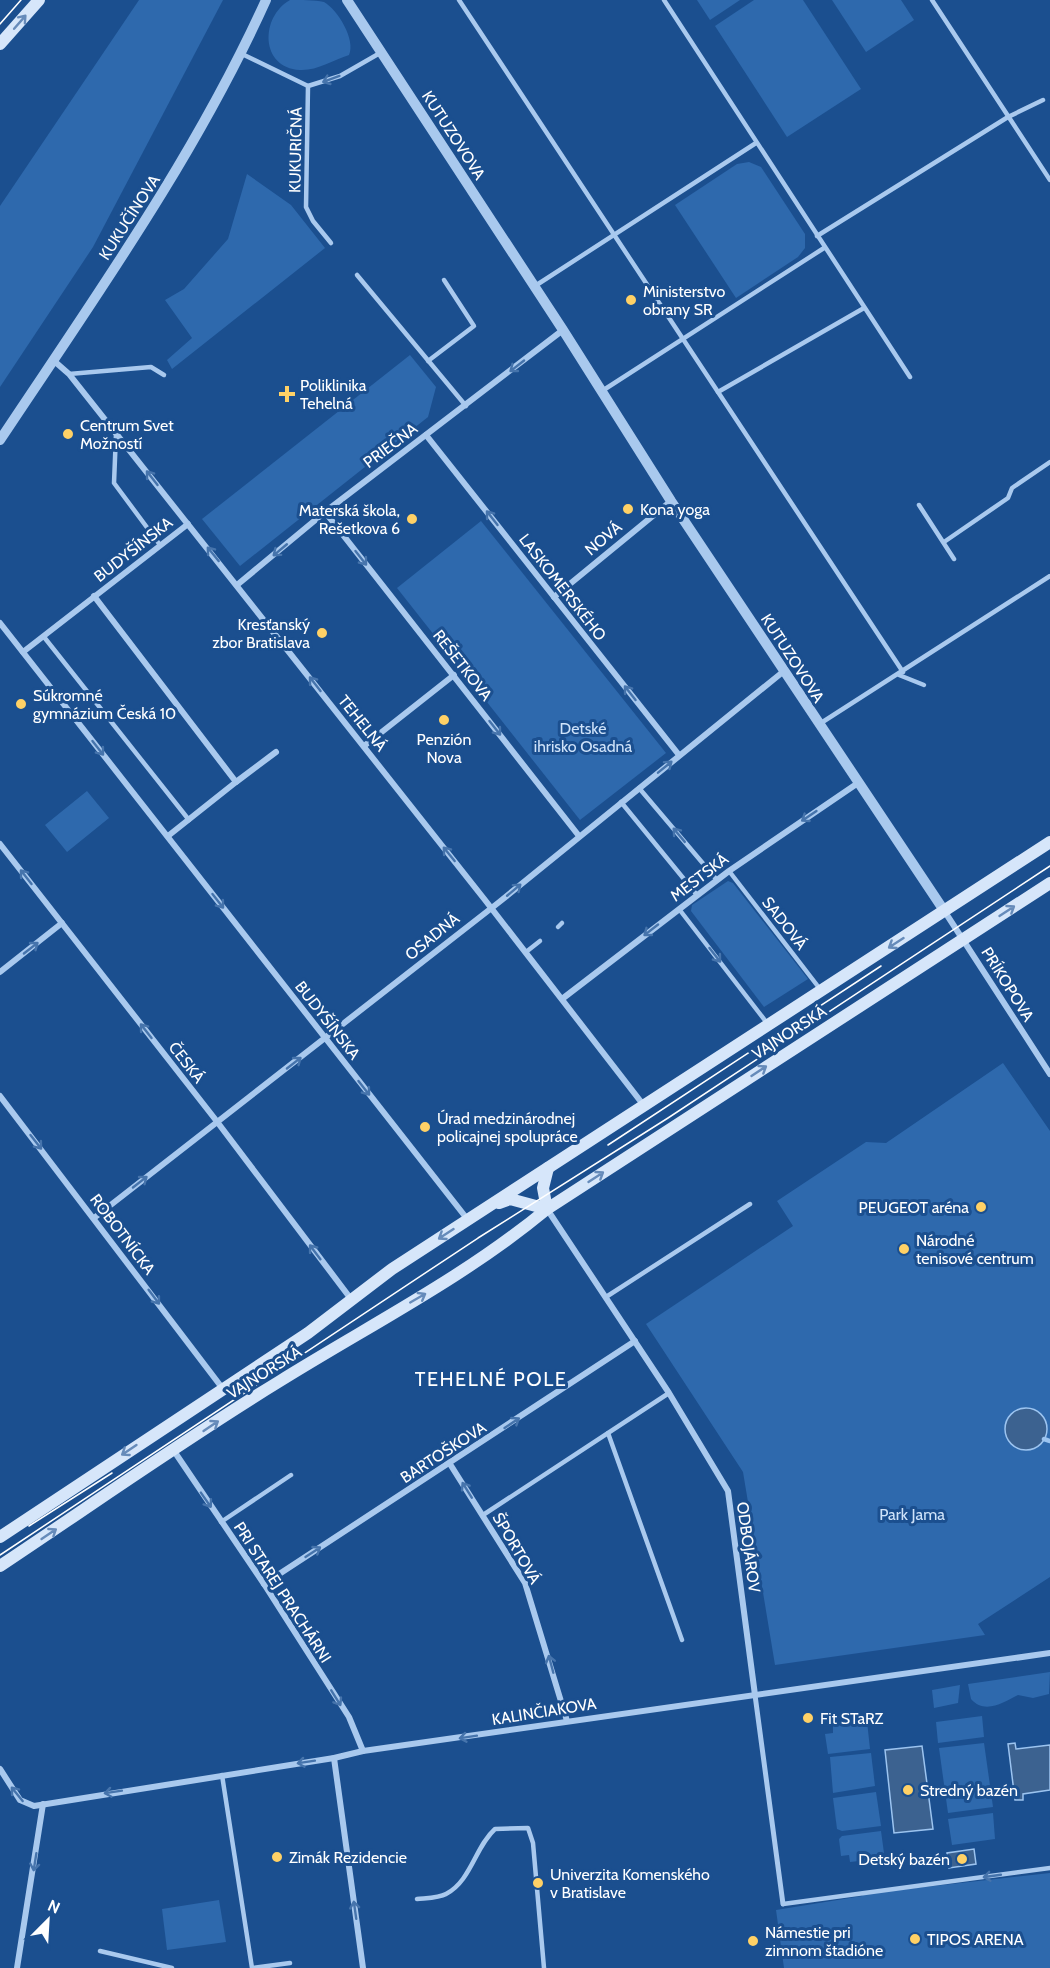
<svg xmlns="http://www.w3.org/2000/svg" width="1050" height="1968" font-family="Cabin,sans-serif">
  <rect width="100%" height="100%" fill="#1b4f8f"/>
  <g fill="#2e69ad">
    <path d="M139,0h84l-130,247 -93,140v-181z"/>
    <path d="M290,0c11,0 24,0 34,2 14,8 32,38 25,53 -15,5 -33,16 -49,15 -40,-2 -40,-53 -10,-70z"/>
    <path d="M697,0h43l-30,20z"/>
    <path d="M754,0h49l58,89 -74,48 -72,-111z"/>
    <path d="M832,0h69l13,20 -48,32z"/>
    <path d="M749,162l12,5 44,67v14l-7,9 -62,41 -61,-93 62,-41z"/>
    <path d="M247,174l44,31 34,43 -153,121 -5,-9 25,-22 -27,-38 19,-11 44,-50z"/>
    <path d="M410,355l26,32 -8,30 -188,149 -38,-47z"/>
    <path d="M481,521l185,232 -86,67 -183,-232z"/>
    <path d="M87,791l22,27 -42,34 -22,-27z"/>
    <path d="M728,881l5,2 75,96 -44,28 -73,-96 1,-6z"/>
    <path d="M1003,1063l47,68v446l-72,47 7,11 -210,30 -32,-193 -97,-148 147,-98 -16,-25 89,-59 20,1z"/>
    <path d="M1050,1672l-1,22 -16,4 -15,-3c-14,7 -33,20 -47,4l-3,-15z"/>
    <path d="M960,1685l-2,18 -24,5 -2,-18z"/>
    <path d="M982,1716l2,21 -46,6 -2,-21z"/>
    <path d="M867,1721l3,28 -42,5 -3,-20 8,-1v-7z"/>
    <path d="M984,1743l9,64 -45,6 -9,-65z"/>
    <path d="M871,1753l4,33 -42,7 -3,-36z"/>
    <path d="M876,1792l5,34 -39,5 -5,-2 -4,-31z"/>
    <path d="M993,1813l2,26 -43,6 -4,-26z"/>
    <path d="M881,1831l3,22 -16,3v4l-18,2 -1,-7 -8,1 -2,-17 3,-3z"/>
    <path d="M1050,1873v95h-266l-8,-58 86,-14 1,-2z"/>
    <path d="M219,1900l7,42 -59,8 -5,-41z"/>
  </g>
  <g fill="#3c6290" stroke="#9cc4f0" stroke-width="1.5">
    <circle cx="1026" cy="1429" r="21"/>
    <path d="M1015,1743l1,6 34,-4v45l-27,4v6h-8l-7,-56z"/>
    <path d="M922,1746l11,83 -39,4 -9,-83z"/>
    <path d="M974,1849l2,15 -27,4 -2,-15z"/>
  </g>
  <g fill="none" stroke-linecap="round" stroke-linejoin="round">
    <path stroke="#9cc4f0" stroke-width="4.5" d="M1044,1439l6,2"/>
    <g stroke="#a9c9ee" stroke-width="4.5">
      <path d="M459,0l444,672"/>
      <path d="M664,0l246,377"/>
      <path d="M932,0l118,180"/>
      <path d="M242,54l66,32 32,-10 40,-23"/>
      <path d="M308,86l-2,121 7,14 18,22"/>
      <path d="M817,236l191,-119 35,-17"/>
      <path d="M357,275l109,131"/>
      <path d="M535,286l221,-143"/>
      <path d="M428,361l46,-35 -30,-46"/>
      <path d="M69,374l82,-7 13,8"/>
      <path d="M602,391l222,-143"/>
      <path d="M718,392l146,-84"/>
      <path d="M116,434l-2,49 46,62"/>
      <path d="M919,505l35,54"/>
      <path d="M944,542l64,-44 4,-10 38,-26"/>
      <path d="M44,637l145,183"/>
      <path d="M899,675l25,10"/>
      <path d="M821,723l229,-147"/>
      <path d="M639,788l78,92"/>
      <path d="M621,802l76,93"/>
      <path d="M729,871l91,118"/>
      <path d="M679,909l88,114"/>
      <path d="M558,927l4,-4"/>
      <path d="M526,952l14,-11"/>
      <path d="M606,1297l144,-93"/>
      <path d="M608,1433l74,207"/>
      <path d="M483,1515l186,-122"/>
      <path d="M221,1522l70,-47"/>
      <path d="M222,1775l30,193"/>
      <path d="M417,1899c9,-1 22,-1 29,-5 25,-13 29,-47 49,-65l33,-1 5,15 11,125"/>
      <path d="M783,1904l267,-36"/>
      <path d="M100,1951l72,17"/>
      <path d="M253,1968l37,-5"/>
    </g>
    <path stroke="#a9c9ee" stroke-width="5" d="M755,1695l28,209"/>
    <g stroke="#a9c9ee" stroke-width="6">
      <path d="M53,360l16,14 416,526 160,207"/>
      <path d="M426,435l253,320"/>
      <path d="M325,512l254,324"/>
      <path d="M237,585l88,-73 238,-182"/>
      <path d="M94,596l142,186 -68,54"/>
      <path d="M554,597l117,-96"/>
      <path d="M0,623l468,597"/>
      <path d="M23,652l165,-128"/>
      <path d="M364,746l90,-71"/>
      <path d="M236,782l40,-30"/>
      <path d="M0,844l215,275 136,180"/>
      <path d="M945,912l105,162"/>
      <path d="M0,972l62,-49"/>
      <path d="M562,999l167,-128 129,-88"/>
      <path d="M0,1096l223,293"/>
      <path d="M547,1209l122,184 59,98 27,204"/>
      <path d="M94,1218l404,-315 286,-232"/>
      <path d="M174,1451l90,133 85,133 14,34"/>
      <path d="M450,1464l75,119 42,138"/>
      <path d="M264,1584l371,-243"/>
      <path d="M334,1758l29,210"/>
      <path d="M0,1769l20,31 14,6 300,-48 29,-7 687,-98"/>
      <path d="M17,1968l26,-164"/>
    </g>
    <g stroke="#a9c9ee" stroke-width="10">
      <path d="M347,0l216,330 108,171 274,411"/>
      <path d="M0,440c95,-143 195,-283 266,-440"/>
    </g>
    <g stroke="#d6e6fa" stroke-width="12">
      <path d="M0,44l39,-44"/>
      <path d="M499,1203l11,-4 37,10"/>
      <path d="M547,1209l-4,-21 5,-20"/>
      <path d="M0,1537l308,-204 84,-64 658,-427"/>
      <path d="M0,1566c93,-62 185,-127 280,-185 90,-56 185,-104 267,-172l503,-326"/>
    </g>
    <g stroke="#fff" stroke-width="1.5">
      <path d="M0,24l21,-24"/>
      <path d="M608,1145l273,-179"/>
      <path d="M29,1526l83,-53"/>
      <path d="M0,1555l478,-317 190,-120 382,-252"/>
    </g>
  </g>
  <defs><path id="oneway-shaft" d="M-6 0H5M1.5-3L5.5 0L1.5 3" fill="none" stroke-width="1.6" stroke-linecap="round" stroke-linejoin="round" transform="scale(1.5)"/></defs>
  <g stroke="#668bba">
    <use href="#oneway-shaft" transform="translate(20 22) rotate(-49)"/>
    <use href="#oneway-shaft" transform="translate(1007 911) rotate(-33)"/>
    <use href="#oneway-shaft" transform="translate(896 943) rotate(147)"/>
    <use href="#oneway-shaft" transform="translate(759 1071) rotate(-33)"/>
    <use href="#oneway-shaft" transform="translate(596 1177) rotate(-33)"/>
    <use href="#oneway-shaft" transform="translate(446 1234) rotate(147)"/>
    <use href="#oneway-shaft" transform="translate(418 1298) rotate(-30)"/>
    <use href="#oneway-shaft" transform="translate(211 1426) rotate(-34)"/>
    <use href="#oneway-shaft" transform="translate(129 1450) rotate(146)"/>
    <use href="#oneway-shaft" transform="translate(49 1534) rotate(-34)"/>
  </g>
  <g stroke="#4674ac">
    <use href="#oneway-shaft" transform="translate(331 79) rotate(160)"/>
    <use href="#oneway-shaft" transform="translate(517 366) rotate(142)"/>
    <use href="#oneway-shaft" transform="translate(152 478) rotate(-128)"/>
    <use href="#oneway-shaft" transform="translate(492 518) rotate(-128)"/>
    <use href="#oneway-shaft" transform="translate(280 550) rotate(140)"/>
    <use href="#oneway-shaft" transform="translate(213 554) rotate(-129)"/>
    <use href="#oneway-shaft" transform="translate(361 558) rotate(52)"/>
    <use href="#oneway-shaft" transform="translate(315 684) rotate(-128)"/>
    <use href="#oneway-shaft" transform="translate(630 693) rotate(-128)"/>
    <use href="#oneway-shaft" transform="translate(495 728) rotate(52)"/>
    <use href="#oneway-shaft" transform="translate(98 748) rotate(52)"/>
    <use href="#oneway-shaft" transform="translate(665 767) rotate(-39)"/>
    <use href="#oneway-shaft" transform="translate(809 816) rotate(146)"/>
    <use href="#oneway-shaft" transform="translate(679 835) rotate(-130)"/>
    <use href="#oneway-shaft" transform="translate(449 854) rotate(-129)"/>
    <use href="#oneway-shaft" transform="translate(26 877) rotate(-128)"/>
    <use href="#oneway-shaft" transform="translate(514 890) rotate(-40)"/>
    <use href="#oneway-shaft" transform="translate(218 901) rotate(52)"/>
    <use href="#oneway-shaft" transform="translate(651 930) rotate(142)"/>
    <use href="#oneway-shaft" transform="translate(31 948) rotate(-38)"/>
    <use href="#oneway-shaft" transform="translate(715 955) rotate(52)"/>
    <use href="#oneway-shaft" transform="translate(146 1031) rotate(-128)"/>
    <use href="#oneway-shaft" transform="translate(294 1063) rotate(-38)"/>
    <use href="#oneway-shaft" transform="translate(364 1088) rotate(52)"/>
    <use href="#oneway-shaft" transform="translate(36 1142) rotate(52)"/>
    <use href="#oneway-shaft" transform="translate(140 1182) rotate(-38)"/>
    <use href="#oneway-shaft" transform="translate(315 1252) rotate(-127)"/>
    <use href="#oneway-shaft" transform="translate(154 1297) rotate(53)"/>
    <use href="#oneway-shaft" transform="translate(512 1423) rotate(-34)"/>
    <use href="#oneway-shaft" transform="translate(467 1490) rotate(-122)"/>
    <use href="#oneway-shaft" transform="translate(206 1500) rotate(55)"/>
    <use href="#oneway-shaft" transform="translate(313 1552) rotate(-33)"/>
    <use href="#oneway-shaft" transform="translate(551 1664) rotate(-105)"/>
    <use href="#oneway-shaft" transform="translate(336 1698) rotate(58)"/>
    <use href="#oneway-shaft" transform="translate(468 1737) rotate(171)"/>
    <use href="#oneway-shaft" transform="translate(306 1762) rotate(171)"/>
    <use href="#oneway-shaft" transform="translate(113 1792) rotate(171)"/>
    <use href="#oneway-shaft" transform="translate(17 1794) rotate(-129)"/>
    <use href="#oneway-shaft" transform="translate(35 1862) rotate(99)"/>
    <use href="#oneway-shaft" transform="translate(992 1876) rotate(172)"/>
    <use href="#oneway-shaft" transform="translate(355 1910) rotate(-98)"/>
  </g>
  <g fill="#ffd166" stroke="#1b4f8f" stroke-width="2">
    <circle cx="631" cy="300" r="6"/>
    <path d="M284 385h6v6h6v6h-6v6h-6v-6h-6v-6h6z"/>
    <circle cx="68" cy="434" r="6"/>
    <circle cx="628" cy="509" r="6"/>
    <circle cx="412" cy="519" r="6"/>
    <circle cx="322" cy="633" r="6"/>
    <circle cx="21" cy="704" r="6"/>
    <circle cx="444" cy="720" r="6"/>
    <circle cx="425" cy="1127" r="6"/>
    <circle cx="981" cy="1207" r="6"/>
    <circle cx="904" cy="1249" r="6"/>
    <circle cx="808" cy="1718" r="6"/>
    <circle cx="908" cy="1790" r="6"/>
    <circle cx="277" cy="1857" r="6"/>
    <circle cx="962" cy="1859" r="6"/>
    <circle cx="538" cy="1883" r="6"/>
    <circle cx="915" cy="1939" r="6"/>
    <circle cx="753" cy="1941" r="6"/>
  </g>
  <g text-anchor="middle" stroke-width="6" stroke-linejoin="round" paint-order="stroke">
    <g font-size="16" fill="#fff" stroke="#1b4f8f">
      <text transform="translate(454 135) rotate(57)" y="6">KUTUZOVOVA</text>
      <text transform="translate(295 150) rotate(-89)" y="6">KUKURIČNÁ</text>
      <text transform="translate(129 217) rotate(-57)" y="6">KUKUČÍNOVA</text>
      <text transform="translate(390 445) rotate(-37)" y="6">PRIEČNA</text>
      <text transform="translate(603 538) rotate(-40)" y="6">NOVÁ</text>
      <text transform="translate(133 549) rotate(-38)" y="6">BUDYŠÍNSKA</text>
      <text transform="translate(563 587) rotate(52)" y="6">LASKOMERSKÉHO</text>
      <text transform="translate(793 658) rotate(57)" y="6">KUTUZOVOVA</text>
      <text transform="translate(463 665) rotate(52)" y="6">REŠETKOVA</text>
      <text transform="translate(363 723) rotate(51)" y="6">TEHELNÁ</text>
      <text transform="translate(699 877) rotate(-37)" y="6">MESTSKÁ</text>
      <text transform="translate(785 923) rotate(52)" y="6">SADOVÁ</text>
      <text transform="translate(432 936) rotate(-39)" y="6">OSADNÁ</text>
      <text transform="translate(1008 984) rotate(58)" y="6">PRÍKOPOVA</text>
      <text transform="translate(328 1020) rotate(52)" y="6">BUDYŠÍNSKA</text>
      <text transform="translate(789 1032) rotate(-33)" y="6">VAJNORSKÁ</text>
      <text transform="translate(187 1062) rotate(52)" y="6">ČESKÁ</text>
      <text transform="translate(123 1234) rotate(53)" y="6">ROBOTNÍCKA</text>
      <text transform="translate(264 1372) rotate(-32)" y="6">VAJNORSKÁ</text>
      <text transform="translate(443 1452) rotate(-33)" y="6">BARTOŠKOVA</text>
      <text transform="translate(749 1547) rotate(82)" y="6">ODBOJÁROV</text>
      <text transform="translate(517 1548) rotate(60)" y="6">ŠPORTOVÁ</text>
      <text transform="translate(283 1592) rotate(57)" y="6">PRI STAREJ PRACHÁRNI</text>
      <text transform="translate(544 1711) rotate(-9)" y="6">KALINČIAKOVA</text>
    </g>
    <g font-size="16" fill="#fff" stroke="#1b4f8f" text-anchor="start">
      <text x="643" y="297">Ministerstvo<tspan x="643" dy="18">obrany SR</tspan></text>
      <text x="300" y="391">Poliklinika<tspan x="300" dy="18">Tehelná</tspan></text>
      <text x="80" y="431">Centrum Svet<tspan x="80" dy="18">Možností</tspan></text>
      <text x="640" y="515">Kona yoga</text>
      <text x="400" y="516" text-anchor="end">Materská škola,<tspan x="400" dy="18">Rešetkova 6</tspan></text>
      <text x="310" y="630" text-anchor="end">Kresťanský<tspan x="310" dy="18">zbor Bratislava</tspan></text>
      <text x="33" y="701">Súkromné<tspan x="33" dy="18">gymnázium Česká 10</tspan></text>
      <text x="444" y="745" text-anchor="middle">Penzión<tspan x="444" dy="18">Nova</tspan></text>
      <text x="437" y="1124">Úrad medzinárodnej<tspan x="437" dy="18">policajnej spolupráce</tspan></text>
      <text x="969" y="1213" text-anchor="end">PEUGEOT aréna</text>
      <text x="916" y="1246">Národné<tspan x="916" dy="18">tenisové centrum</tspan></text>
      <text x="820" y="1724">Fit STaRZ</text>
      <text x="920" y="1796">Stredný bazén</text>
      <text x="289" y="1863">Zimák Rezidencie</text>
      <text x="950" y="1865" text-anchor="end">Detský bazén</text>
      <text x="550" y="1880">Univerzita Komenského<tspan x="550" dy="18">v Bratislave</tspan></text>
      <text x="765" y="1938">Námestie pri<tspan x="765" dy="18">zimnom štadióne</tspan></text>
      <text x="927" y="1945">TIPOS ARENA</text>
    </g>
    <g font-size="16" fill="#cfe3fa" stroke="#1b4f8f">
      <text x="583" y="734">Detské<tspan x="583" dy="18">ihrisko Osadná</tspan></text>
      <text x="912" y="1520">Park Jama</text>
    </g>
    <g font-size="20" letter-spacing="1.5" fill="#fff" stroke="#1b4f8f">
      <text x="491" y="1386">TEHELNÉ POLE</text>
    </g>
  </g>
  <g transform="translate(48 1920) rotate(24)" stroke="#1b4f8f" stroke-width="4.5" paint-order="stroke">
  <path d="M0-4.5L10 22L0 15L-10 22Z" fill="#ffffff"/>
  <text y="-9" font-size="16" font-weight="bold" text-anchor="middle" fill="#ffffff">N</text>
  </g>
</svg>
